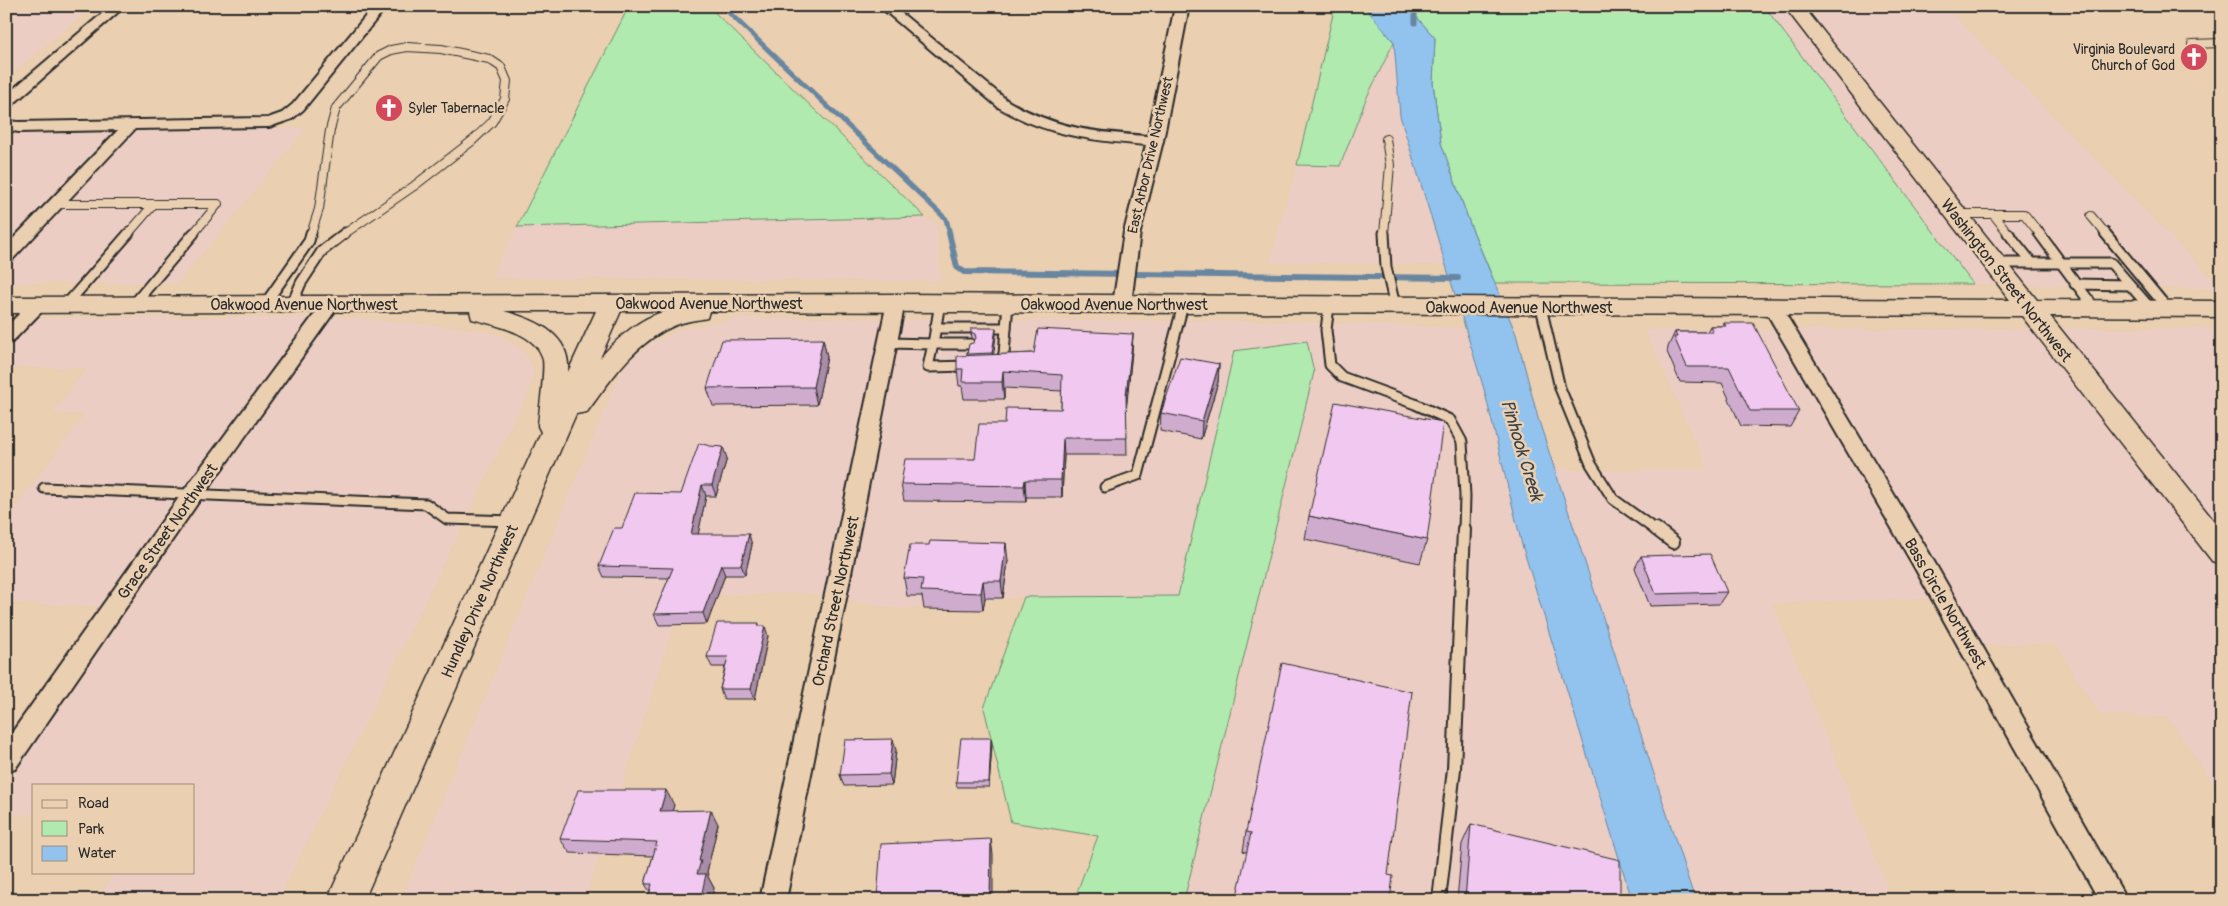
<svg xmlns="http://www.w3.org/2000/svg" width="2228" height="906" font-family="Pangolin,sans-serif">
  <rect width="100%" height="100%" fill="#eacfb1"/>
  <filter id="ink" filterUnits="userSpaceOnUse"><feTurbulence type="fractalNoise" baseFrequency=".02" numOctaves="2"/><feDisplacementMap in="SourceGraphic" scale="10" xChannelSelector="R" yChannelSelector="G"/><feConvolveMatrix kernelMatrix="1 2 1 2 8 2 1 2 1" color-interpolation-filters="sRGB"/></filter>
  <g filter="url(#ink)">
    <g fill="#eccdc4">
      <path d="M6,6h87l-87,72z"/>
      <path d="M1764,6h181l277,283 -249,-5z"/>
      <path d="M1394,42l6,74 46,149 -176,-3 27,-97 43,1 26,-67z"/>
      <path d="M294,128l11,1 -127,154h-172v-148z"/>
      <path d="M925,217l12,7 4,57 -450,-3 26,-51z"/>
      <path d="M336,317l128,11 37,7 23,17 10,17 -6,23 -250,508h-179l15,-28h80v-87h-160v30l-28,-1v-38l124,-169 -124,-4v-83l79,-106 -33,-1 36,-45 -82,-1v-49z"/>
      <path d="M739,318l563,4 164,6 18,61 38,156 110,355h-448l130,-528 -7,-31 -73,10 -56,245 -154,1 -124,12 -93,-16 -124,3 -98,304h-184l222,-534 27,-22 32,-15z"/>
      <path d="M2222,328v468l-54,-79 -68,-2 -45,-72 -86,3 -30,-48 -167,5 120,297h-197l-141,-432 43,3 111,-2 -63,-139z"/>
    </g>
    <g fill="#b0eaae" stroke="#6e8a6c">
      <path d="M629,6h79l217,211 -408,10z"/>
      <path d="M1335,6h29l30,36 -28,57 -26,67 -43,-1z"/>
      <path d="M1407,6h357l209,278 -478,-1 -25,-59 -29,-81 -8,-60 2,-45z"/>
      <path d="M1307,341l7,31 -130,528h-110l24,-64 -87,-14 -27,-114 40,-111 154,-1 56,-245z"/>
    </g>
    <path fill="#91c3ee" stroke="#6886a0" d="M1364,6h43l28,32 -2,45 8,60 29,81 46,110 22,84 157,482h-63l-110,-355 -38,-156 -84,-273 -6,-74z"/>
    <g fill="none" stroke-linecap="round" stroke-linejoin="round">
      <g stroke="#6886a0" stroke-width="5">
        <path d="M722,6l224,213 4,15"/>
        <path d="M1415,6v17"/>
      </g>
      <path stroke="#6886a0" stroke-width="6" d="M949,233l8,34 7,5 494,6"/>
      <defs>
        <g id="lane-far2">
          <path d="M2192,44l30,-1"/>
          <path d="M56,204h162l-25,30"/>
          <path d="M1957,214h67l16,20"/>
          <path d="M1993,214l16,20"/>
          <path d="M2091,216l15,18"/>
          <path d="M128,234l26,-30"/>
          <path d="M311,234l8,-25 11,-79 6,-22 43,-52 12,-6 16,-3 34,2 48,10 12,8 6,14 -2,18 -13,23 -20,19 -58,45 -70,48"/>
          <path d="M1384,234l6,-69 -4,-26"/>
        </g>
        <g id="lane-far1">
          <path d="M1384,233l2,34 9,39"/>
          <path d="M2008,233l24,30"/>
          <path d="M2039,233l56,76"/>
          <path d="M2105,233l63,76"/>
          <path d="M1995,263h116l40,46"/>
          <path d="M2075,284l54,1"/>
          <path d="M940,303l-7,41h37"/>
          <path d="M134,304l60,-71"/>
          <path d="M265,304l44,-63 2,-8"/>
          <path d="M292,304l9,-21 21,-32 23,-18"/>
          <path d="M66,305l63,-72"/>
          <path d="M1329,306l-3,24 4,35 12,12 73,27 35,16 12,22 3,54 -1,35"/>
          <path d="M1541,307l19,81 31,76 22,35 44,32"/>
          <path d="M935,328h71"/>
          <path d="M888,343l45,1 -5,23 41,-1"/>
          <path d="M998,365l6,-11 4,-51"/>
          <path d="M1105,487l33,-12 45,-170"/>
          <path d="M44,488l382,16 21,15 67,2"/>
        </g>
        <g id="lane">
          <path d="M1656,529l17,13"/>
          <path d="M1439,900l15,-131 10,-240"/>
        </g>
        <g id="street">
          <path d="M111,6h14l-114,100 -5,1v-12z"/>
          <path d="M374,6h13l-84,104 -11,9 -23,8 -134,2 -123,131 -6,1v-15l112,-116 -99,2 -13,-2v-9l13,1 249,-4 14,-5 11,-9z"/>
          <path d="M879,6h14l115,95c49,28 86,31 140,35l27,-130h14l-26,135 -23,91 -9,72 -3,4 -6,2 -6,-2 -3,-4 11,-72 22,-87c-55,-5 -99,-9 -148,-38z"/>
          <path d="M896,296l6,2 3,4 -119,598h-26l127,-598 3,-4z"/>
          <path d="M331,298l6,2 3,4 -3,4 -138,193 -184,268 -9,3v-31l179,-252 140,-189z"/>
          <path d="M38,299l6,2 3,4 -3,4 -32,33 -6,2v-17l26,-26z"/>
          <path d="M1773,302l6,2 3,4 146,243 199,349h-28l-187,-337 -148,-255 3,-4z"/>
        </g>
        <path id="secondary" d="M1784,6h19l234,294 185,1v16l-172,-1 172,215v34l-10,-4 -190,-245 -1313,-5 -2,7c-10,2 -21,3 -31,7 -40,16 -64,53 -89,87l-11,2 -212,486h-37l214,-468 -3,-6c1,-14 7,-55 5,-66 -5,-27 -49,-35 -71,-41l-2,-8 -464,2v-16l890,-3 1114,6zM504,311h92l-28,61c3,-38 -32,-52 -64,-61zM621,311h45c-27,7 -48,27 -66,47z"/>
      </defs>
      <use href="#lane-far2" stroke="#2b2b2b" stroke-width="10"/>
      <use href="#lane-far1" stroke="#2b2b2b" stroke-width="13"/>
      <use href="#lane" stroke="#2b2b2b" stroke-width="16"/>
      <use href="#street" stroke="#2b2b2b" stroke-width="4"/>
      <use href="#secondary" stroke="#2b2b2b" stroke-width="3"/>
      <use href="#lane-far2" stroke="#eacfb1" stroke-width="8"/>
      <use href="#lane-far1" stroke="#eacfb1" stroke-width="9"/>
      <use href="#lane" stroke="#eacfb1" stroke-width="12"/>
      <use href="#street" fill="#eacfb1" fill-rule="evenodd"/>
      <use href="#secondary" fill="#eacfb1" fill-rule="evenodd"/>
    </g>
    <g fill="#cfacce" stroke="#2b2b2b">
      <path d="M1724,323l75,88 -9,16 -49,-1 -19,-43 -42,-1 -13,-30 1,-4v-1l7,-15h32l3,-6h13z"/>
      <path d="M971,332l25,3 -3,20 41,-2 99,-19 -1,17 -6,58 1,46h-63l-2,42h-36v5l-122,-1 -3,-17 74,-25 30,-35 56,-15 1,-18 -58,-3v11h-40l-2,-13h-3l-2,-17 10,-13v-2l8,-14 -3,-2z"/>
      <path d="M823,339l4,18 -10,48 -104,1 -6,-18z"/>
      <path d="M1219,364l-1,18 -17,57 -41,-8 1,-18z"/>
      <path d="M727,458l-11,38h-10l-8,38 54,11 -7,30h-20l-18,49 -48,1 -5,-11 15,-36 -65,-1 -5,-11 23,-38 59,-34z"/>
      <path d="M1309,516l118,24 -7,23 -115,-24z"/>
      <path d="M1641,556l86,36 -8,12 -69,2 -15,-38z"/>
      <path d="M1008,561l-5,37h-18l-2,12 -59,-1 -2,-13h-15l-3,-18z"/>
      <path d="M760,626l8,10 -13,63h-31l-4,-10 5,-22h-13l-5,-10z"/>
      <path d="M1412,692l-166,160 -3,-1 3,-19z"/>
      <path d="M992,744l-3,43h-32l-1,-5z"/>
      <path d="M896,750l-4,35 -48,1 -4,-11z"/>
      <path d="M674,805l-2,6 46,13 -11,48 1,3v2l6,11 -3,12h-63l2,-8 -5,-8 8,-28 -83,-3 -10,-14z"/>
      <path d="M1471,824l149,76h-163l5,-56z"/>
    </g>
    <g fill="#a98ca7" stroke="#2b2b2b">
      <path d="M996,328v7l-3,25 -1,-7z"/>
      <path d="M1133,334l-1,17 -6,61v-17z"/>
      <path d="M823,339l4,18 -10,48 -4,-18z"/>
      <path d="M1219,364l-1,18 -17,57 1,-18z"/>
      <path d="M1003,371l1,17v11l-2,-17z"/>
      <path d="M1063,438l1,17 -2,42 -1,-17z"/>
      <path d="M723,447l4,11 -11,38 -4,-11z"/>
      <path d="M1025,480l1,17v5l-2,-16z"/>
      <path d="M702,485l4,11 -10,49 -5,-11z"/>
      <path d="M749,534l3,11 -7,30 -4,-10z"/>
      <path d="M1006,543l2,18 -5,37 -2,-17z"/>
      <path d="M721,565l4,10 -18,49 -4,-11z"/>
      <path d="M983,581l2,17 -2,12 -2,-17z"/>
      <path d="M765,626l3,10 -13,63 -4,-10z"/>
      <path d="M991,738l1,6 -3,43v-5z"/>
      <path d="M893,739l3,11 -4,35 -3,-11z"/>
      <path d="M666,790l8,15 -6,20 -8,-14z"/>
      <path d="M711,810l7,14 -11,48 1,3v2l6,11 -3,12h-9l-1,-3 -4,-23 2,-13z"/>
      <path d="M991,839l2,16v45h-3z"/>
    </g>
    <g fill="#f1c8ef" stroke="#2b2b2b">
      <path d="M1724,323h29l46,88h-49l-21,-44h-42l-13,-30h3l-2,-5h38l-3,-6h16z"/>
      <path d="M971,328h25l-4,25 -25,1 2,-10 4,-1 3,-5 -1,-4 -4,-2z"/>
      <path d="M1038,329l95,5 -7,61 1,43h-64l-2,42h-36l-1,6 -123,-2 4,-25h70l4,-35h26l1,-16 55,1 1,-34 -59,-4 -1,11h-40l1,-13h-6v-13l77,-3z"/>
      <path d="M823,339l-10,48 -106,1 15,-48z"/>
      <path d="M1180,357l39,7 -17,57 -41,-8z"/>
      <path d="M1335,402l108,20 -16,118 -118,-24z"/>
      <path d="M699,443l11,3 13,1 -11,38h-10l-11,49h58l-8,31h-20l-18,48 -49,1 19,-46 -74,-2 15,-38h8l13,-35 46,1z"/>
      <path d="M930,541l76,2 -5,38h-18l-2,12 -60,-2 2,-12 -19,-1 6,-33h19z"/>
      <path d="M1710,554l17,38 -71,2 -15,-38z"/>
      <path d="M717,623h42l-1,3h7l-14,63h-31l8,-32h-21z"/>
      <path d="M1282,663l130,29 -24,183 5,1 -3,24h-154l15,-67 -5,-1z"/>
      <path d="M961,738h30l-2,44h-33z"/>
      <path d="M893,739l-4,35 -49,1 5,-35z"/>
      <path d="M578,790h88l-6,21 51,-1 -12,51h2l-4,13h9l-5,23h-9l-1,3h-43l4,-16h-7l12,-42 -97,-3z"/>
      <path d="M1471,824l149,36v40h-155z"/>
      <path d="M991,839l-1,61h-113l4,-56z"/>
    </g>
  </g>
  <defs>
    <symbol id="church-disc" viewBox="-11 -11 22 22"><circle r="9.5" fill="#d1495b" stroke="#eacfb1"/><path d="M-1.2-6h2.4v3.5h3.3v2.4h-3.3V6h-2.4V-.1h-3.3v-2.4h3.3Z" fill="#fff"/></symbol>
  </defs>
  <g fill-rule="evenodd">
    <use href="#church-disc" x="2178" y="41" width="32" height="32"/>
    <use href="#church-disc" x="373" y="92" width="32" height="32"/>
  </g>
  <g text-anchor="middle" stroke-width="5" stroke-linejoin="round" paint-order="stroke">
    <g font-size="14" fill="#2b2b2b" stroke="#eacfb1" text-anchor="end">
      <text x="2175" y="54">Virginia Boulevard<tspan x="2175" dy="16">Church of God</tspan></text>
      <text x="408" y="113" text-anchor="start">Syler Tabernacle</text>
    </g>
    <g font-size="14" fill="#2b2b2b" stroke="#eacfb1">
      <text transform="translate(1150 155) rotate(-77)" y="5">East Arbor Drive Northwest</text>
    </g>
    <g font-size="16" fill="#2b2b2b" stroke="#eacfb1">
      <text transform="translate(2007 280) rotate(52)" y="6">Washington Street Northwest</text>
      <text x="709" y="309">Oakwood Avenue Northwest</text>
      <text x="304" y="310">Oakwood Avenue Northwest</text>
      <text x="1114" y="310">Oakwood Avenue Northwest</text>
      <text x="1519" y="313">Oakwood Avenue Northwest</text>
      <text transform="translate(167 531) rotate(-55)" y="6">Grace Street Northwest</text>
      <text transform="translate(479 601) rotate(-66)" y="6">Hundley Drive Northwest</text>
      <text transform="translate(835 601) rotate(-78)" y="6">Orchard Street Northwest</text>
      <text transform="translate(1946 603) rotate(60)" y="6">Bass Circle Northwest</text>
    </g>
    <g font-size="18" font-style="italic" fill="#3a4248" stroke="#eacfb1">
      <text transform="translate(1522 450) rotate(73)" y="6">Pinhook Creek</text>
    </g>
  </g>
  <rect width="2228" height="906" fill="none" stroke="#eacfb1" stroke-width="25"/>
  <rect x="12" y="12" width="2203" height="881" fill="none" stroke="#2b2b2b" stroke-width="2" filter="url(#ink)"/>
  <rect x="32" y="784" width="162" height="90" fill="#eacfb1" stroke="#9e8d7b"/>
  <rect x="42" y="800" width="25" height="8" fill="#eacfb1" stroke="#9e8d7b"/>
  <text x="78" y="808" font-size="15" fill="#2b2b2b">Road</text>
  <rect x="42" y="821" width="25" height="15" fill="#b0eaae" stroke="#9e8d7b"/>
  <text x="78" y="834" font-size="15" fill="#2b2b2b">Park</text>
  <rect x="42" y="846" width="25" height="15" fill="#91c3ee" stroke="#9e8d7b"/>
  <text x="78" y="858" font-size="15" fill="#2b2b2b">Water</text>
</svg>
